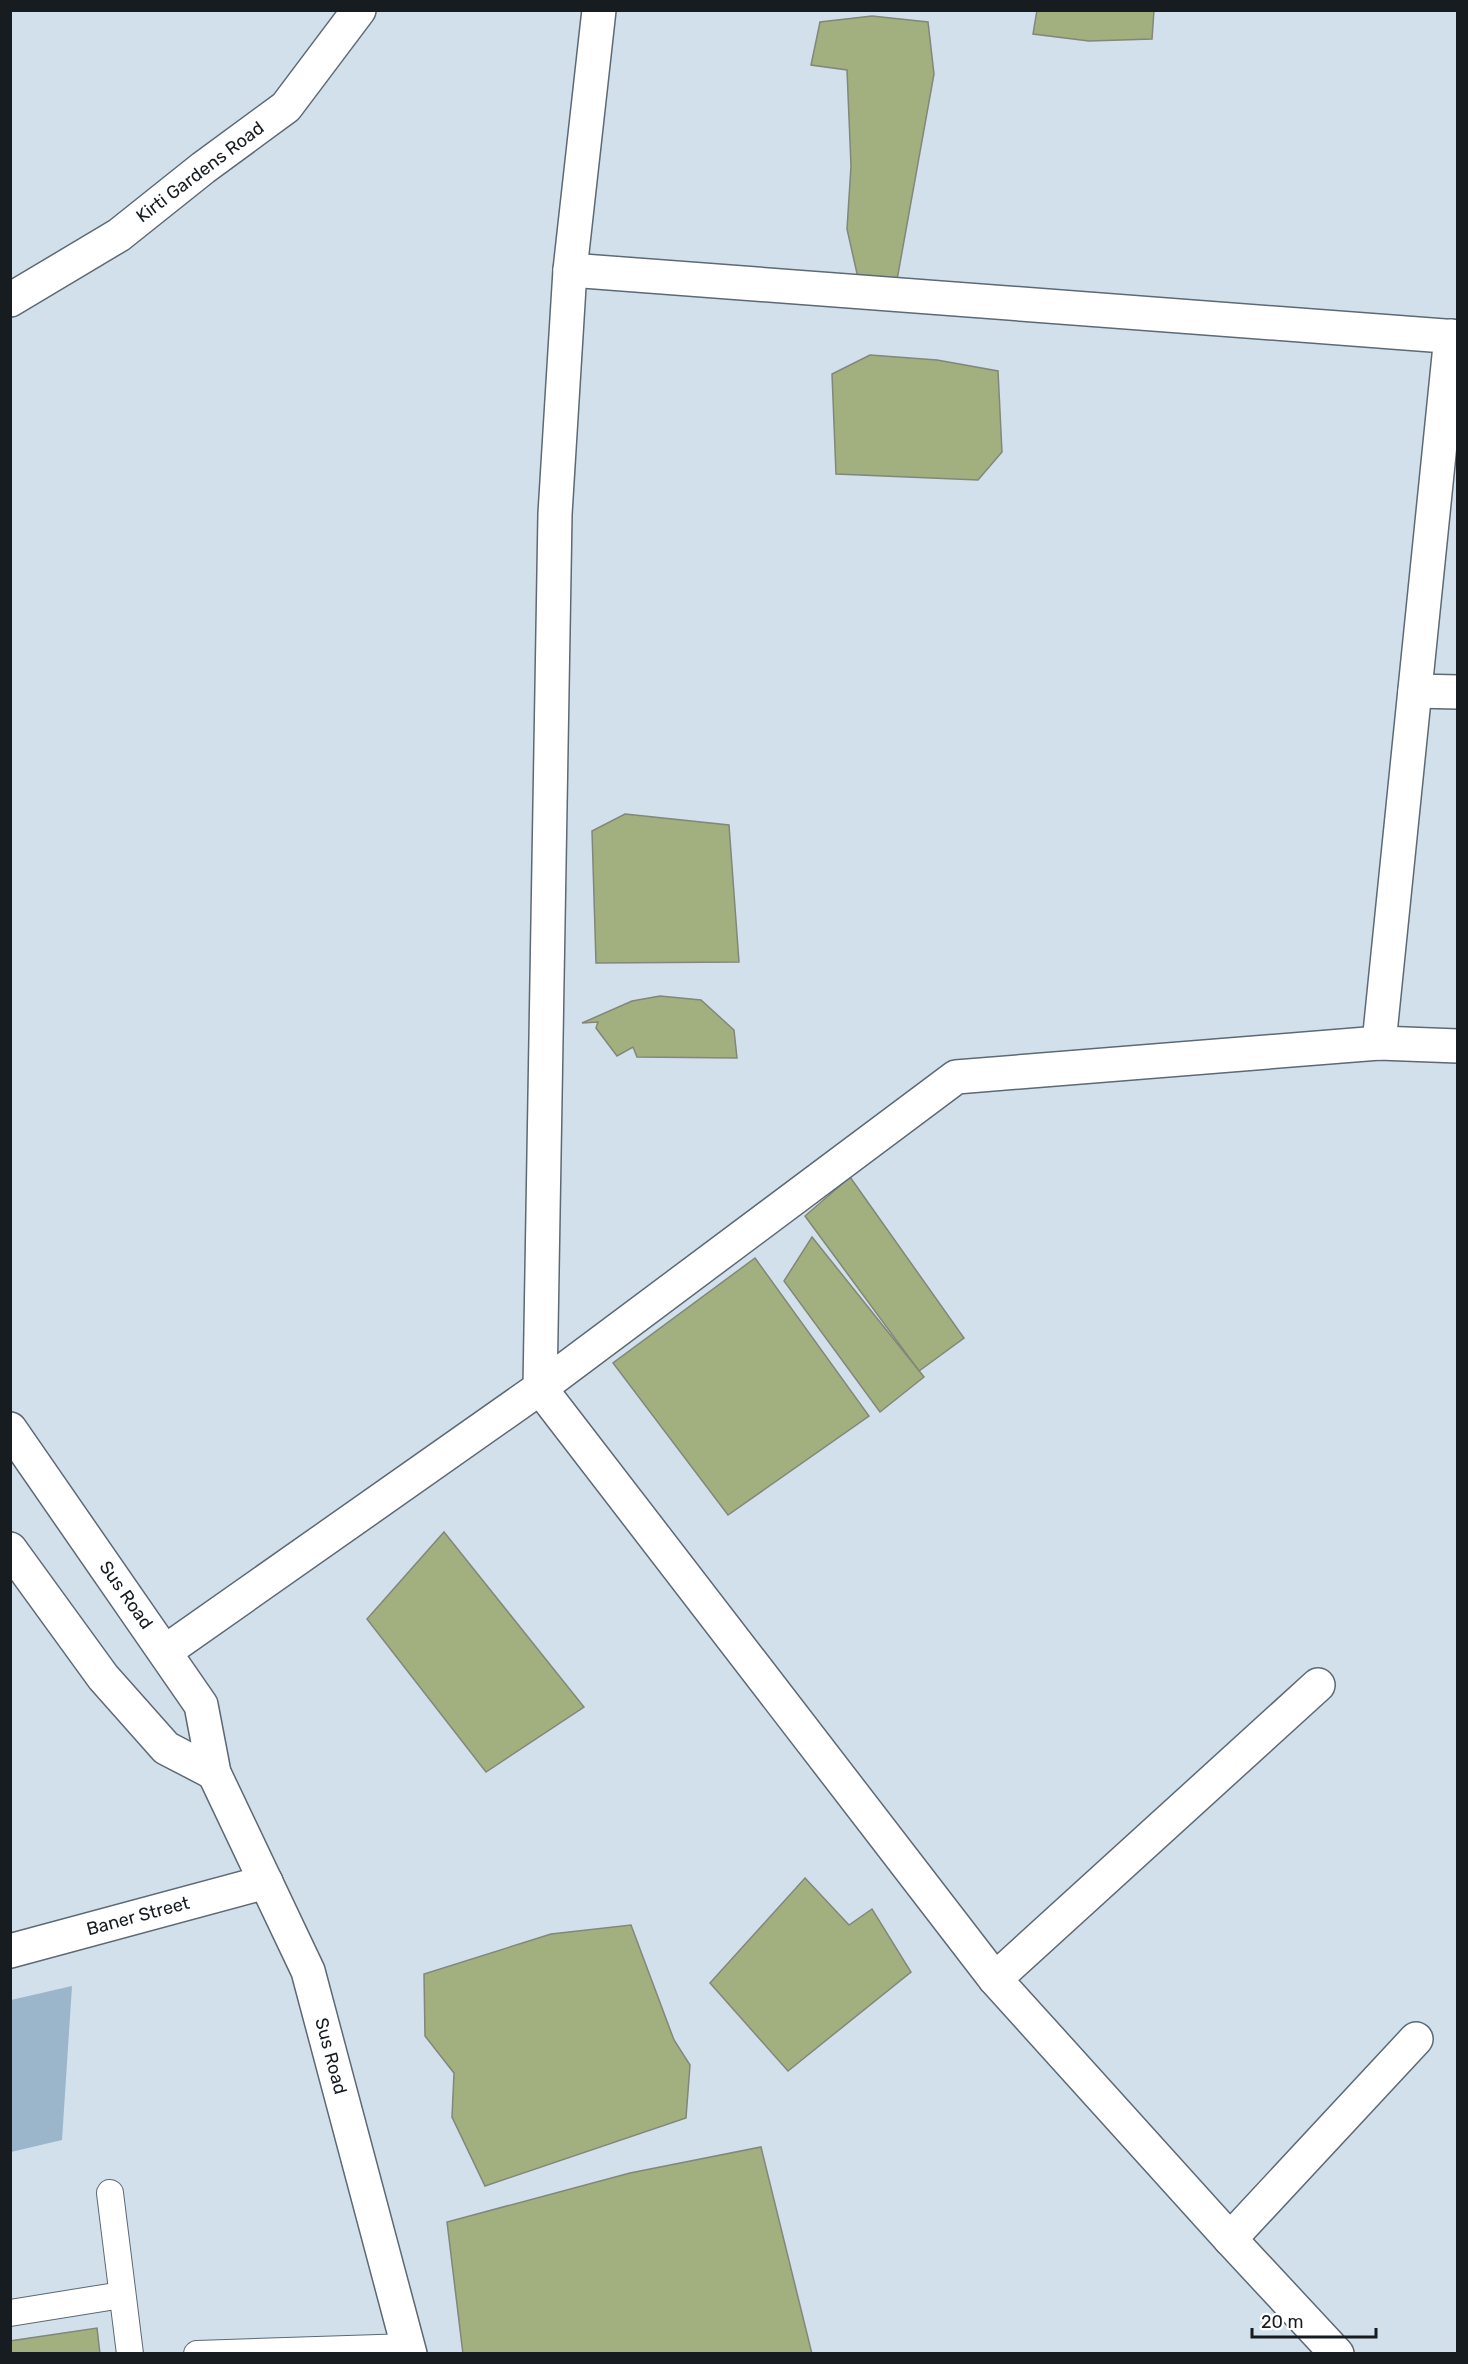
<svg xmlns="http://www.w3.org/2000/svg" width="1468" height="2364" font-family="Rubik,sans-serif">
  <rect width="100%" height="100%" fill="#d2e0ec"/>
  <path fill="#9bb5cb" d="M72,1986l-10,154 -51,12v-152z"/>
  <g fill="#a2b080" stroke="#828779" stroke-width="1.5">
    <path d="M1037,10h117l-2,29 -63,2 -56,-7z"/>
    <path d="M872,16l56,6 6,52 -37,206 -39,-2 -11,-49 4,-63 -4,-96 -36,-5 9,-43z"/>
    <path d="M870,355l67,5 61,11 4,81 -24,28 -142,-6 -4,-100z"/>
    <path d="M625,814l104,11 10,137 -143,1 -4,-132z"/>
    <path d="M660,996l41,4 33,30 3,28 -100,-1 -4,-10 -16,9 -21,-28 2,-6 -16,1 50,-22z"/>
    <path d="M850,1177l114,161 -45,33 -114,-155z"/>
    <path d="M812,1237l112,140 -44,35 -96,-131z"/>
    <path d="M755,1258l114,158 -141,99 -115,-152z"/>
    <path d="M444,1532l140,175 -98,65 -119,-153z"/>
    <path d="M805,1878l44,47 23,-16 39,63 -123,99 -78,-88z"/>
    <path d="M631,1925l43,115 16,25 -4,53 -201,68 -33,-69 2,-44 -29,-37 -1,-62 127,-40z"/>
    <path d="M761,2147l51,207h-349l-16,-132 183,-49z"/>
    <path d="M97,2328l3,26h-90v-13z"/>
  </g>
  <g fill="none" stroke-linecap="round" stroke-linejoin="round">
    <defs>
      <g id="lane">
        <path d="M110,2193l20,161"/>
        <path d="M10,2313l112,-18"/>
        <path d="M197,2354l213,-7"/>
      </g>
      <g id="street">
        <path d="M599,10l-29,260 -15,244 -15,874 455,591 235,260 107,115"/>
        <path d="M570,270l888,67"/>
        <path d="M10,300l109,-65 84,-67 83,-61 73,-97"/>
        <path d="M1415,691l43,1"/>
        <path d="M1379,1043l72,-707"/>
        <path d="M166,1651l374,-263 416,-311 423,-34 79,3"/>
        <path d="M995,1979l323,-294"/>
        <path d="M1230,2239l186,-200"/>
      </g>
      <g id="secondary">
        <path d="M10,1429l191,276 13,68 94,198 102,383"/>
        <path d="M10,1549l93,128 63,71 48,25"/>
        <path d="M10,1951l256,-69"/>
      </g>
    </defs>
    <use href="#lane" stroke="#5d6974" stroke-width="28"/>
    <use href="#street" stroke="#5d6974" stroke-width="36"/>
    <use href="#secondary" stroke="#5d6974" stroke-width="36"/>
    <use href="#lane" stroke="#fff" stroke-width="26"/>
    <use href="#street" stroke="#fff" stroke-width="33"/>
    <use href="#secondary" stroke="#fff" stroke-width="33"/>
  </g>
  <g text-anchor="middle" stroke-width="4.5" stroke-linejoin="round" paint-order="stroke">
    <g font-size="18" fill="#171c20" stroke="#fff">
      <text transform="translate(200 172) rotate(-37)" y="6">Kirti Gardens Road</text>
      <text transform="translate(126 1595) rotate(55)" y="6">Sus Road</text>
      <text transform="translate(138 1916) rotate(-15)" y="6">Baner Street</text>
      <text transform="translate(331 2056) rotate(75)" y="6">Sus Road</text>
    </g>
  </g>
  <rect width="1468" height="2364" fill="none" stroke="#171c20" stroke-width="24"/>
  <path d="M1252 2328v9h124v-9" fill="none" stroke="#171c20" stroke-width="3"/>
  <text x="1261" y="2328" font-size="18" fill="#171c20" stroke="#ffffff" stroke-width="4.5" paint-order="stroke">20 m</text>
</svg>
